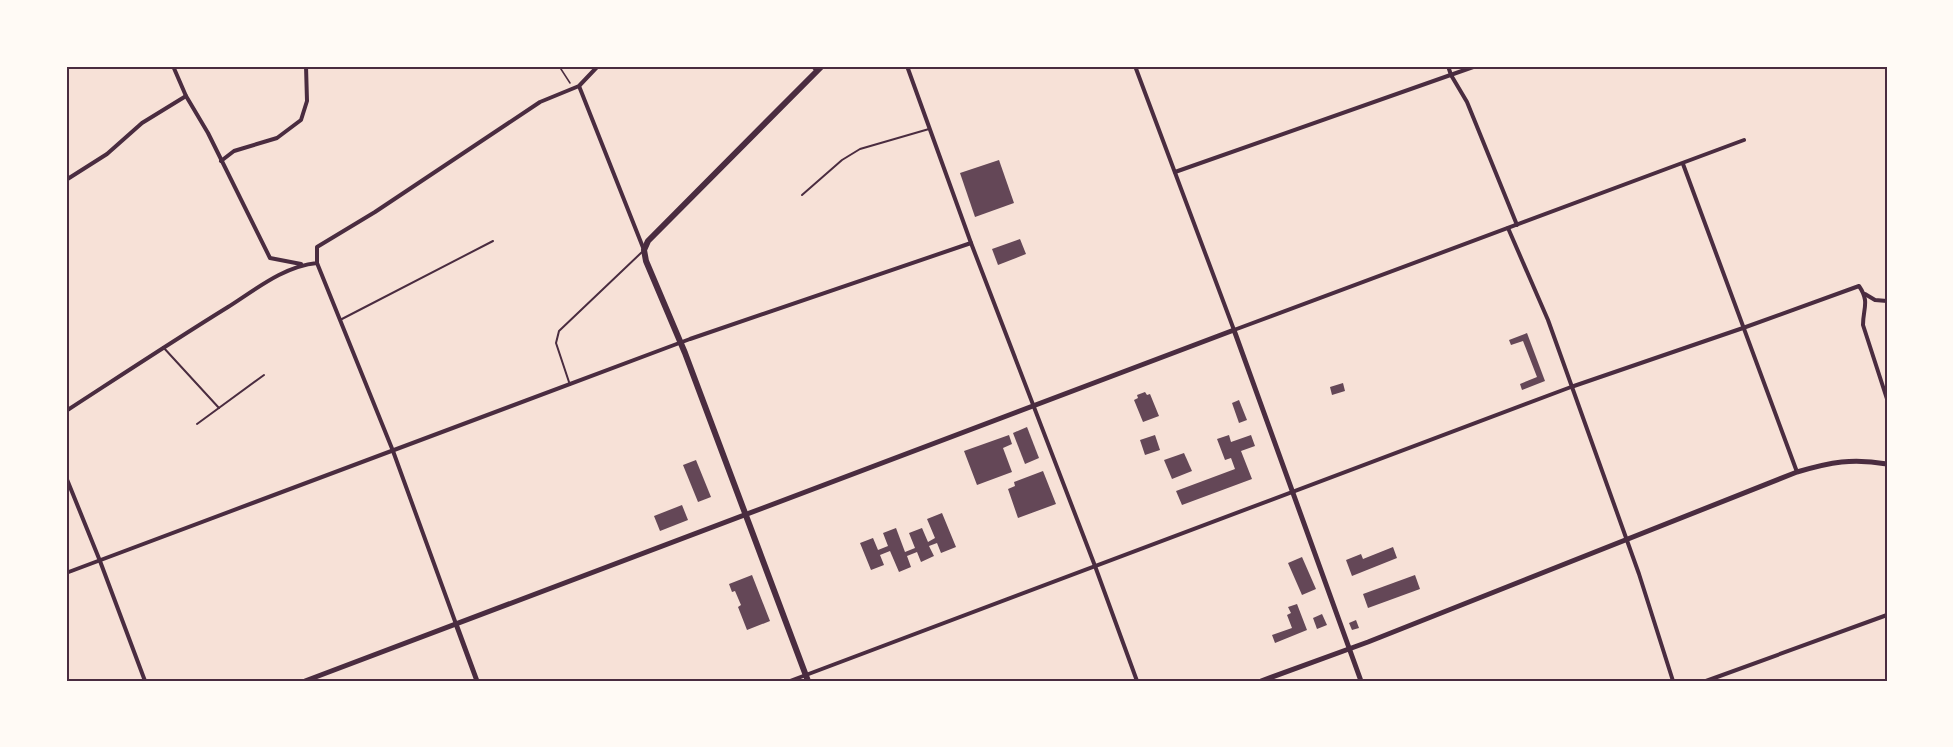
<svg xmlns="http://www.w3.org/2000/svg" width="1953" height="747" font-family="'PT Sans',sans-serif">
  <rect width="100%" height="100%" fill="#f7e1d7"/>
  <g fill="#644757">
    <path d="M999,160l15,43 -39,14 -15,-44z"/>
    <path d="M1020,239l6,15 -28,11 -6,-16z"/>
    <path d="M1527,333l18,48 -23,9 -2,-6 17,-7 -14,-36 -12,4 -2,-5z"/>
    <path d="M1343,383l2,8 -13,4 -2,-8z"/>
    <path d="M1145,392l2,3 3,-1 9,22 -16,6 -9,-22 4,-2 -1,-3z"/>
    <path d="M1239,400l8,20 -8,3 -7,-20z"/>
    <path d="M1027,427l12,31 -14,6 -12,-31z"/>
    <path d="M1009,435l3,9 -9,4 9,24 -35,13 -13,-34z"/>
    <path d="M1155,435l5,15 -15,5 -5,-15z"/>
    <path d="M1229,435l2,7 20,-7 4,11 -14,5 11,28 -70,26 -6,-14 59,-22 -4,-11 -6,2 -8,-21z"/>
    <path d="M1184,453l8,18 -20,8 -8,-19z"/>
    <path d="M696,460l15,37 -13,5 -15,-37z"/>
    <path d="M1043,471l13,33 -38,14 -10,-29 7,-3 -1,-4z"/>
    <path d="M682,505l6,15 -28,11 -6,-15z"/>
    <path d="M942,513l14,34 -15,6 -4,-10 -8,3 5,10 -13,6 -4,-10 -10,4 4,11 -12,5 -9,-21 -10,4 4,10 -13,5 -11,-27 13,-5 5,12 10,-4 -5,-13 13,-5 9,24 10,-4 -6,-15 13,-5 6,14 7,-4 -8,-19z"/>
    <path d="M1393,547l4,11 -45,18 -6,-16 15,-6 2,5z"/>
    <path d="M1302,557l14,32 -14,6 -14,-32z"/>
    <path d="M752,575l18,46 -23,9 -9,-23 3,-2 -6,-14 -3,1 -3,-8z"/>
    <path d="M1415,575l5,14 -52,19 -5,-14z"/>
    <path d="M1297,604l10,26 -32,13 -3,-8 20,-7 -5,-13 4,-2 -3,-6z"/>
    <path d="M1322,614l5,11 -10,4 -4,-11z"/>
    <path d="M1356,620l3,8 -7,2 -3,-7z"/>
  </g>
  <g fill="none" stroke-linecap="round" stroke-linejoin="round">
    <path stroke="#4a2c40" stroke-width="1.5" d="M559,66l11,17"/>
    <g stroke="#4a2c40" stroke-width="2">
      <path d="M811,66l5,5"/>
      <path d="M802,195l40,-35 18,-11 69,-20"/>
      <path d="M340,320l153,-79"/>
      <path d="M163,347l56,61"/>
      <path d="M570,385l-14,-42 3,-12 83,-79"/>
      <path d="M197,424l67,-49"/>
    </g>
    <g stroke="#4a2c40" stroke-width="4">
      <path d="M173,66l13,30 22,37 62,125 31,6"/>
      <path d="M907,66l64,177 124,323 42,115"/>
      <path d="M1135,66l99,264 510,-190"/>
      <path d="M1448,66l3,9 16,27 50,123"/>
      <path d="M579,86l65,164"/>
      <path d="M221,161l13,-10 43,-13 24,-18 6,-19 -1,-35"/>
      <path d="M1683,164l114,308"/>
      <path d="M1175,172l301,-106"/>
      <path d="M66,180l41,-26 35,-31 44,-27"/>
      <path d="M1508,228l40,92 91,254 34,107"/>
      <path d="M317,263l76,188 63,173"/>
      <path d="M1865,294l10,6 12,1"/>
      <path d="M66,411c54,-35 107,-70 162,-104 27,-17 56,-41 89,-44v-16l58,-35 165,-110 39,-16 19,-20"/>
      <path d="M66,477l34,84 45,120"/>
      <path d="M66,573l624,-234 281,-96"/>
      <path d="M790,681l781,-294 172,-59 116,-42c11,16 4,22 4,39l24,74"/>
      <path d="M1706,681l181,-66"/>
    </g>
    <g stroke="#4a2c40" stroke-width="5">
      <path d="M456,624l21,57"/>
      <path d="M305,681l929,-351 127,351"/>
      <path d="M1261,681l107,-39 429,-170c34,-10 55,-14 90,-8"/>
    </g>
    <path stroke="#4a2c40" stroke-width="6" d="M808,681l-123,-328 -39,-92 -2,-11 4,-9 174,-175"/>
  </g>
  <rect width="1953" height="747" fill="none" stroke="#fffaf5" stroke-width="135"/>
  <rect x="68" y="68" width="1818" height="612" fill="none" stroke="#4a2c40" stroke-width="2"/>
</svg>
